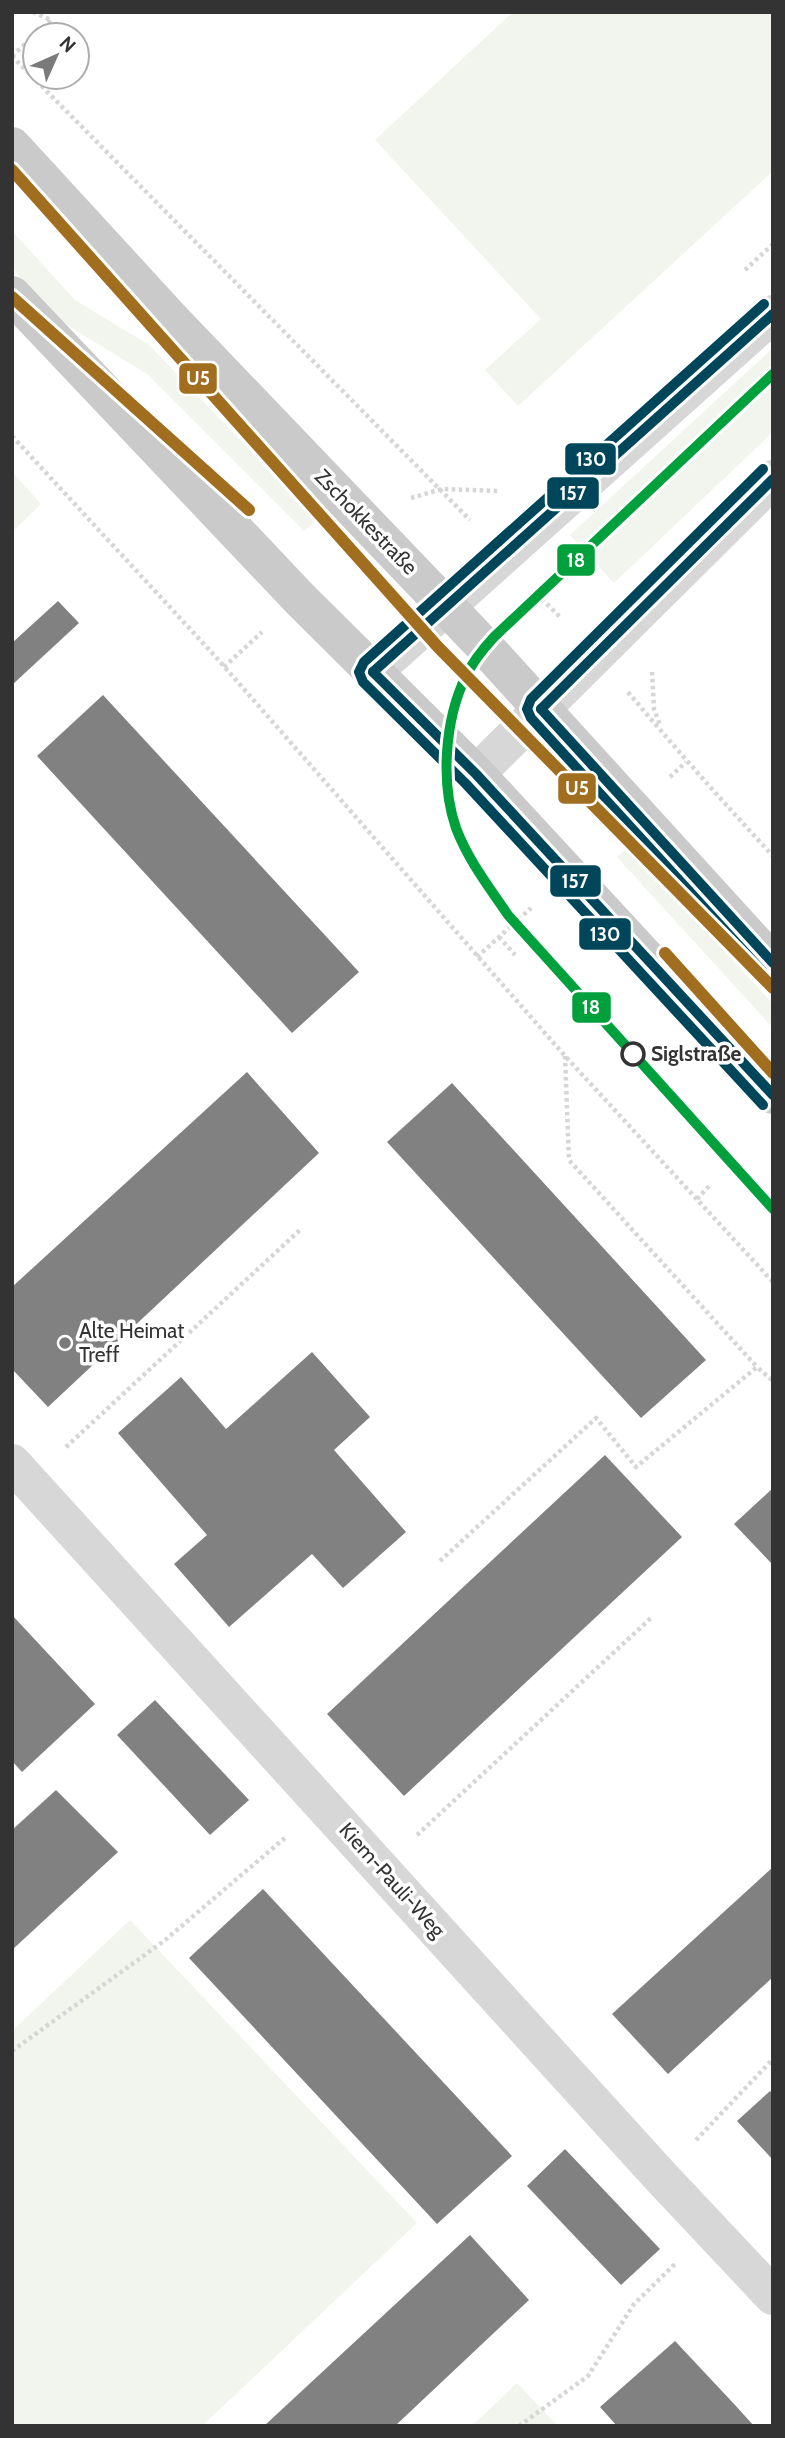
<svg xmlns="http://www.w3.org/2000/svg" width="785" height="2438" font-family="Cabin,sans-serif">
  <rect width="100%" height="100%" fill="#fff"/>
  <g fill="#f1f5ed">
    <path d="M513,12h260v159l-255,235 -33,-36 56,-51 -166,-179z"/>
    <path d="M12,231l63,69 74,45 168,175 -13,11 -157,-157 -85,-52 -50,-54z"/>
    <path d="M773,348v84l-159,151 -44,-48z"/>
    <path d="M12,472l29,32 -29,28z"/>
    <path d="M629,847l144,157v24l-156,-171z"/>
    <path d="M130,1920l287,303 -215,203h-190v-395z"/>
    <path d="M517,2383l41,43h-86z"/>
  </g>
  <g fill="#818181">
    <path d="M58,601l21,22 -67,62v-42z"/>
    <path d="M103,695l256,277 -67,61 -255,-277z"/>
    <path d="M247,1072l72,81 -271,254 -36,-38v-82z"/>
    <path d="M452,1083l254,277 -65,58 -254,-276z"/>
    <path d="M312,1352l58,65 -36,33 72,82 -63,56 -31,-34 -83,73 -55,-63 33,-29 -89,-102 63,-56 45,52z"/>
    <path d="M605,1455l77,82 -278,259 -77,-82z"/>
    <path d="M773,1488v77l-39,-41z"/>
    <path d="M12,1615l83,89 -73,68 -10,-11z"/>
    <path d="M155,1700l94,100 -39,35 -93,-100z"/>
    <path d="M56,1790l62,62 -106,98v-120z"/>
    <path d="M773,1867v110l-105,97 -56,-60z"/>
    <path d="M263,1889l249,267 -75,68 -248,-266z"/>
    <path d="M770,2091l3,3v66l-36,-39z"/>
    <path d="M565,2149l95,100 -39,36 -94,-99z"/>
    <path d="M470,2235l59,65 -134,126h-131z"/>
    <path d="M675,2341l60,64 19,21h-137l-17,-19z"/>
  </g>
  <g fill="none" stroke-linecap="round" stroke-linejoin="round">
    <g stroke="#d6d6d6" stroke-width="4.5" stroke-dasharray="3.5 3.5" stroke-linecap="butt">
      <path d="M33,12l18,8"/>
      <path d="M12,56l458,464"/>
      <path d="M12,56l39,-36"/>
      <path d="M745,270l28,-26"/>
      <path d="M12,436l203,220 350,400 208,226"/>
      <path d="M411,498l31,-9 57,2"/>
      <path d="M537,594l24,24"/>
      <path d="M224,667l38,-35"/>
      <path d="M652,672l2,37 6,16"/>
      <path d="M628,692c47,56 95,110 145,164"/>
      <path d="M670,777l16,-15"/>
      <path d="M499,937l16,18"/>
      <path d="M477,957l54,-49"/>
      <path d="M565,1056l4,104 188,207"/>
      <path d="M697,1199l14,-15"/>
      <path d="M66,1447l235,-218"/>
      <path d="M440,1561l156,-143 40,49 121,-100 16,14"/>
      <path d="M417,1835l235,-218"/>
      <path d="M12,2051l152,-110 122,-104"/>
      <path d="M696,2140l77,-81"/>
      <path d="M519,2426l69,-50 46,-72 41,-40"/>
    </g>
    <g stroke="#d7d7d7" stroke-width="38">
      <path d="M373,672l400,-358"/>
      <path d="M476,774l297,-295"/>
      <path d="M12,1463l649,714 112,119"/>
    </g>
    <g stroke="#cacaca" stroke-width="38">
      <path d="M12,146l157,171 316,330 288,316"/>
      <path d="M12,295l287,303 177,176 297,321"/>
    </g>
    <defs>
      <g id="bus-1">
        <path d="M373,672l103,102 297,321"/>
        <path d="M373,672l400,-358"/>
        <path d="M541,709l232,254"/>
        <path d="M541,709l232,-230"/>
      </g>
      <g id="bus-2">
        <path d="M763,972l-232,-254 -4,-9 4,-10 232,-230"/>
        <path d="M763,1105l-297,-321 -103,-102 -4,-10 5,-10 400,-358"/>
      </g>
    </defs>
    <use href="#bus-1" stroke="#fff" stroke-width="16"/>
    <use href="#bus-2" stroke="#fff" stroke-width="16"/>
    <use href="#bus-1" stroke="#00465a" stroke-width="10"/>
    <use href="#bus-2" stroke="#00465a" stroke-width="10"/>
    <defs>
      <path id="tram-1" d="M773,374l-279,263c-11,12 -21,24 -28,39 -21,43 -26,106 -10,152 12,32 33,59 52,87l265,294"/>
    </defs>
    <use href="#tram-1" stroke="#fff" stroke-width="16"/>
    <use href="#tram-1" stroke="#00a03c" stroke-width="10"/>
    <defs>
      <g id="metro-1">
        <path d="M12,170l426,477 335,341"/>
        <path d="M12,297l237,213"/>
        <path d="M665,953l108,120"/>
      </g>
    </defs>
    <use href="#metro-1" stroke="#fff" stroke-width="18"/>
    <use href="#metro-1" stroke="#a06e1e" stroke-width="12"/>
  </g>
  <circle fill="#fff" stroke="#333" stroke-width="3.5" cx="633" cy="1054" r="11"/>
  <circle fill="#7a7a7a" stroke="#fff" stroke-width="2.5" cx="65" cy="1343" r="7"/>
  <g text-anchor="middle" stroke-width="7" stroke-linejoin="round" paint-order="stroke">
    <g font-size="21" fill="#333" stroke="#fff">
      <text transform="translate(366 522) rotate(46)" y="7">Zschokkestraße</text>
      <text transform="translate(392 1880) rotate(48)" y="7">Kiem-Pauli-Weg</text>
    </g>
    <g font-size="21" font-weight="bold" fill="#333" stroke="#fff" text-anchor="start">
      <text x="651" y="1061">Siglstraße</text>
    </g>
    <g font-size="21" fill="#333" stroke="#fff" text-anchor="start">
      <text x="79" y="1338">Alte Heimat<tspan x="79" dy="24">Treff</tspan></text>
    </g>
  </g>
  <g stroke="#fff" stroke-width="2.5">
    <rect x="178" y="362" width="40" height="33" rx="7" fill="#a06e1e"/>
    <rect x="564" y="442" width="53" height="34" rx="7" fill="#00465a"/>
    <rect x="546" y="476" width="54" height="34" rx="7" fill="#00465a"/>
    <rect x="556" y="543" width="40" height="34" rx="7" fill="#00a03c"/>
    <rect x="557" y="772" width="40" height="33" rx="7" fill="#a06e1e"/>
    <rect x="549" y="864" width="53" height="34" rx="7" fill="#00465a"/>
    <rect x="578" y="917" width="54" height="34" rx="7" fill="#00465a"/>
    <rect x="571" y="991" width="41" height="33" rx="7" fill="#00a03c"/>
  </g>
  <g font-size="19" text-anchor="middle" font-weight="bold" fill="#fff">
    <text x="198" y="385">U5</text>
    <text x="591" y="466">130</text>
    <text x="573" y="500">157</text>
    <text x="576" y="567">18</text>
    <text x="577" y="795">U5</text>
    <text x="575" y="888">157</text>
    <text x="605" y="941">130</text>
    <text x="591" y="1014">18</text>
  </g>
  <rect width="785" height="2438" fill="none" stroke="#333333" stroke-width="28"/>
  <g transform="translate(56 56) rotate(45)"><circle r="33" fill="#ffffff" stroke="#adadad" stroke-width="2"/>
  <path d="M0-5L12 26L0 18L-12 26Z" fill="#7a7a7a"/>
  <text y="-10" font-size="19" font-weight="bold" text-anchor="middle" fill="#333333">N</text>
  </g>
</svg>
